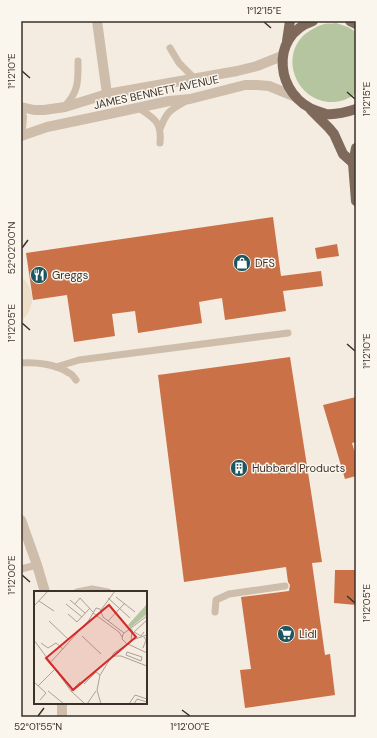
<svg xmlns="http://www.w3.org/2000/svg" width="377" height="738" font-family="'DM Sans',sans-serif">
  <rect width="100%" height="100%" fill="#f4ece0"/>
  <path fill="#b5c59f" d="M336,23l12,4 8,5v62c-7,4 -14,8 -23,8 -35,1 -55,-44 -28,-68 6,-4 12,-8 19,-10 4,-1 8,0 12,-1z"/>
  <path fill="#eddfc7" d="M21,278l4,2 4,6 3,9v7l-3,10 -8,10z"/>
  <g fill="#cb7148">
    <path d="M273,217l8,59 40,-5 2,15 -40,5 3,20 -61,9 -3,-22 -12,2 -11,2 3,21 -64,10 -3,-22 -23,3 3,22 -41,6 -7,-47 -34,5 -7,-47z"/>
    <path d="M337,244l2,12 -22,3 -2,-11z"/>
    <path d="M290,357l32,205 -10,1 13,92 5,-1 5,41 -90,13 -5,-38 11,-1 -10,-72 48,-6 1,-6 -2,-3 -2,-15 -102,15 -26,-207z"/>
    <path d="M356,397v45l-4,1 4,13v20l-11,3 -22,-74z"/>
    <path d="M335,570h21v35l-22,-2z"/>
  </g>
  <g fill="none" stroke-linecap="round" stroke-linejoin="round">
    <g stroke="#cebdab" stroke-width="7">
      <path d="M170,48l9,15 15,15"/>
      <path d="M65,106c14,-15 13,-25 13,-45"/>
      <path d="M139,108c16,11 23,14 21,35"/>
      <path d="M160,129c7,-18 10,-19 26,-28"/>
      <path d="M21,363c15,-1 35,1 48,10 3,1 5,4 7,7"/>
      <path d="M56,367l23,-7 209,-27"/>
      <path d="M21,569l16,-4"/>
      <path d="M77,592l15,-3 16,3"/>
      <path d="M215,612l1,-12 13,-6 56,-8"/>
    </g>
    <path stroke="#cebdab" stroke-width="10" d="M97,21l10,73"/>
    <g stroke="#cebdab" stroke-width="10">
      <path d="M21,107l13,3h10l21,-3 42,-13 130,-23 20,-5 25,-10"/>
      <path d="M21,113l1,4 -1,11"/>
      <path d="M21,136l26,-9 62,-13 60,-13 21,-2 55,-14h12l12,1 27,11"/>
      <path d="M21,520l16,45 8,27"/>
      <path d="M62,703v14"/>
    </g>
    <g stroke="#7e695b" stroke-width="10">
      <path d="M313,21c-45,15 -37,76 4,90 3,1 6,2 9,3 10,1 21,-2 30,-5"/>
      <path d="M350,21l6,3"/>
      <path d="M287,41l3,-20"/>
      <path d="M311,110l18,18 5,6 9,20 10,9"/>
      <path d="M356,148l-3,15 3,38"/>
    </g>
  </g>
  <path fill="none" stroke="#3b312a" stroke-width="1.5" d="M264,22l7,6M22,71l8,7M347,92l8,7M22,248l6,-8M22,323l8,7M347,344l8,7M22,575l8,7M347,596l8,7M182,710l8,6M38,716l6,-8"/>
  <defs>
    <symbol id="shop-disc" viewBox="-11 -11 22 22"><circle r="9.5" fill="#1d565f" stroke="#fbf6ed"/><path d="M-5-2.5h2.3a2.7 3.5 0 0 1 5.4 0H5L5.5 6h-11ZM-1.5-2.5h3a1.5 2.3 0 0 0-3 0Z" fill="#fff"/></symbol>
    <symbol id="restaurant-disc" viewBox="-11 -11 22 22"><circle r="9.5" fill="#1d565f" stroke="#fbf6ed"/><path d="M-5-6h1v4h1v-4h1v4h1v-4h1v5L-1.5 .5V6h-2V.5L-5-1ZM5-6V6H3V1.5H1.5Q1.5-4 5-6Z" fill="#fff"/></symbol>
    <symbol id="building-disc" viewBox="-11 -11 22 22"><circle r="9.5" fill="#1d565f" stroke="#fbf6ed"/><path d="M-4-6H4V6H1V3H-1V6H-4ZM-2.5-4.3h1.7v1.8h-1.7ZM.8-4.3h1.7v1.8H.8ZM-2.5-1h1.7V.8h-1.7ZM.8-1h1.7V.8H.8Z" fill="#fff"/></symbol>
    <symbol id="supermarket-disc" viewBox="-11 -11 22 22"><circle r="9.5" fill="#1d565f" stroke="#fbf6ed"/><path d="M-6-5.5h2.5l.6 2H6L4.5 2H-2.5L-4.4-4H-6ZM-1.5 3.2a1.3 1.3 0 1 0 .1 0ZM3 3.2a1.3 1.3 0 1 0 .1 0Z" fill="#fff"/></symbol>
  </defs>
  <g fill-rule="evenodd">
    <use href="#shop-disc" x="232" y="253" width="20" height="20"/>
    <use href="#restaurant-disc" x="29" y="265" width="20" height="20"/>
    <use href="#building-disc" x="229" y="458" width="20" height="20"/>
    <use href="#supermarket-disc" x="276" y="624" width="20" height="20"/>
  </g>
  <g text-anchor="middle" stroke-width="3" stroke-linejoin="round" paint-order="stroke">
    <g font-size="11" fill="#3b312a" stroke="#fbf6ed">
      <text transform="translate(156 92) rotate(-12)" y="4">JAMES BENNETT AVENUE</text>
    </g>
    <g font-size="11" fill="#3b312a" stroke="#fbf6ed" text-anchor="start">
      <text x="255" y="267">DFS</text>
      <text x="52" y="279">Greggs</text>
      <text x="252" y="472">Hubbard Products</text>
      <text x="299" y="638">Lidl</text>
    </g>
  </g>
  <g transform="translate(34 591)">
    <rect width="113" height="113" fill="#f4ece0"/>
    <path d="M113,13v10l-17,14 -2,-3z" fill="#b5c59f"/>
    <path fill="none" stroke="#aaa197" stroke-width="1" d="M82,6l19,15M74,7l22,20M36,9l15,13M5,10l15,10M32,13l16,13M41,13l5,-6 13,14M0,15l14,-15M67,19l14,-19M59,22l26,19 3,5M34,23l9,8 13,-14M15,30l20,19M74,30l17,-18M110,41l-3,4 -7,-4 13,-12M48,45l19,18M0,49l37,51 14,13M98,49l15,-5M7,52l7,5 8,-5 7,6M93,53l-5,-5 1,-5 24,-18M94,53l19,9M109,57l3,-8 -2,-3M93,61l15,5 -1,4 -15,-6zM78,65h9l26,10M16,72l39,-43 7,-12 4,1 3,8 21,16M0,91l12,11 -6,7M50,93l12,-12 4,3M4,95l16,-16M14,100l16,13M37,100l9,-9M53,113l9,-13M67,113l-4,-14 3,-15 14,-22 17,-11 1,-13M95,113l6,-9 12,4M100,113l3,-5 10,3"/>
    <path fill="#d62828" fill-opacity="0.15" stroke="#d62828" stroke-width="2" d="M75,14l27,32 -63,53 -27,-32z"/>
    <rect width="113" height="113" fill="none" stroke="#3b312a" stroke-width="2"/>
  </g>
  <rect width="377" height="738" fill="none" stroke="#fbf6ed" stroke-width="44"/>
  <rect x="22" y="22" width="333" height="694" fill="none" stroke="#3b312a" stroke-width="1.5"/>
  <g font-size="10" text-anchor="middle" fill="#3b312a">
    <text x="264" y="14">1°12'15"E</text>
    <text transform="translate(11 71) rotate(-90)" y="4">1°12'10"E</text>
    <text transform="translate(366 99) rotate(-90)" y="4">1°12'15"E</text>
    <text transform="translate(11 248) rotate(-90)" y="4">52°02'00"N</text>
    <text transform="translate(11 323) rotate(-90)" y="4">1°12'05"E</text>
    <text transform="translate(366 351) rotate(-90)" y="4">1°12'10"E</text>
    <text transform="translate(11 575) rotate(-90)" y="4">1°12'00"E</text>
    <text transform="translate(366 603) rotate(-90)" y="4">1°12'05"E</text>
    <text x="38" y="730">52°01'55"N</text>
    <text x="190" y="730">1°12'00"E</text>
  </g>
</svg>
